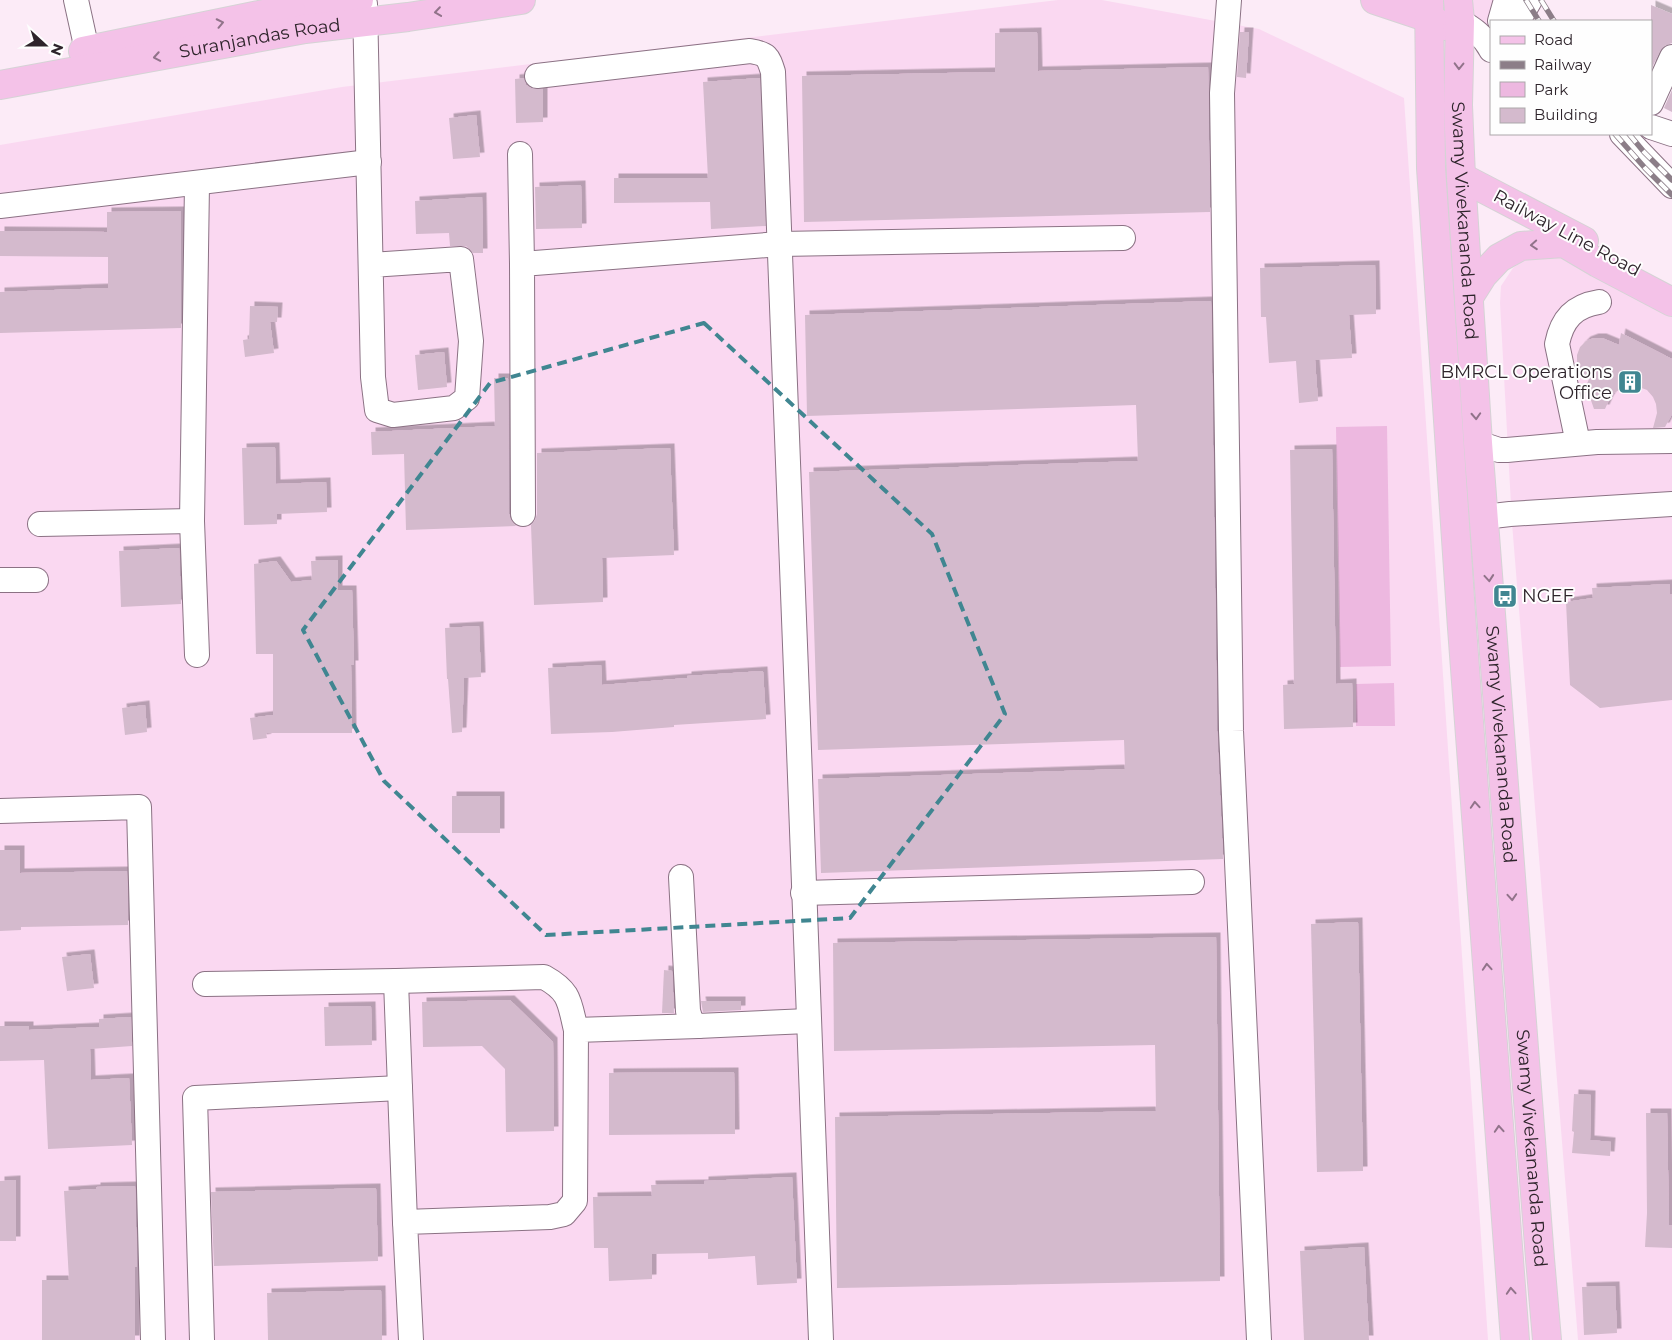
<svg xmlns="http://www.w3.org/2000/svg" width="1672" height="1340" font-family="Montserrat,sans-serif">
  <defs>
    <filter id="shadow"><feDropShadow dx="4.5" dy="-4.5" stdDeviation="0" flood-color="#0004"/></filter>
  </defs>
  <rect width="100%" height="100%" fill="#fcebf7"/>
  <g fill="#fad8f1">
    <path d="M1058,0h44l157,29 145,69 84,1242h-1488v-1195l342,-58z"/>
    <path d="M1470,0h48l-27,21v15l-20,-8z"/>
    <path d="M1551,249l121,57v1034h-94l-66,-817 -12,-220 1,-17 12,-18 15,-11z"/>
  </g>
  <g fill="#edb8e0">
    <path d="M1387,426l4,240 -51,1 -4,-240z"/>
    <path d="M1394,683l1,43h-39v-42z"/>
  </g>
  <g fill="#d4bacd" filter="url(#shadow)">
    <path d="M1651,5l21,9v29l-8,3 -4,5 -9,19z"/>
    <path d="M1037,32l1,39 170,-4 2,145 -406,10 -2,-146 193,-4v-39z"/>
    <path d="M1240,32h9l-3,46 -9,-1z"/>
    <path d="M524,78l2,7 5,3 12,1v33l-27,1 -1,-44z"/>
    <path d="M760,78l6,148 -55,3 -1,-27 -96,1v-25h94l-5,-96z"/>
    <path d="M1672,90v22l-8,-4z"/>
    <path d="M476,115l4,42 -27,2 -4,-41z"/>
    <path d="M581,185l1,43 -46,1 -1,-42z"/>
    <path d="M482,197l1,56h-10l-7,-7h-16l-1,-13 -33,1 -1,-33z"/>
    <path d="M181,211v117l-181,5v-41l108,-4v-31l-108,-1v-25l107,1v-20z"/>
    <path d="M1375,265l1,49 -27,1 3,43 -37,2 3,41 -19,2 -3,-42 -27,2 -3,-46h-5l-1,-49z"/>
    <path d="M1211,301l6,430 6,128 -402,14 -3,-94 307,-10 -1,-29 -306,10 -9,-278 329,-11 -2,-56 -329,11 -2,-101z"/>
    <path d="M250,306l28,1 -1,15h-7l4,31 -29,4 -2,-17 6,-1z"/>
    <path d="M1621,333l51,26v55l-7,13 -12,1 4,-15 -1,-9 -3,-7 -6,-7 -8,-3 -9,-1 -8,2 -8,5 -5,7 -4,9h-11l-8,-23 3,-7 -8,-8 -4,-8v-8l3,-8 6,-6 8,-3h8l17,7z"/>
    <path d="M444,352l3,35 -29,3 -3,-35z"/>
    <path d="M494,378h14l1,136 2,6 5,6 -110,4 -2,-76 -32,1 -1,-23 124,-6z"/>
    <path d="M275,447l1,37 50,-2 1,30 -50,2v10l-33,1 -2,-77z"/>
    <path d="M670,448l4,107 -72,3 1,44 -69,3 -3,-80 4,-5 2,-6v-61z"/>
    <path d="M1332,449l4,235 16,-1 1,44 -69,2 -1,-44 11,-1 -4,-234z"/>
    <path d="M179,548l2,56 -60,3 -2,-56z"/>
    <path d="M338,560v30h14l2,75h-3l1,68h-86l1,5 -14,2 -3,-22 23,-3v-61h-17l-2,-90 22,-3 15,21 21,-2 -1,-19z"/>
    <path d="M1670,584v11l2,-1v106l-72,8 -30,-23 -4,-83 27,-4 -1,-10z"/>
    <path d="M479,626l2,51 -17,1 -2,54 -10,1 -4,-54h-1l-2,-51z"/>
    <path d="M601,665l1,20 85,-7v-2l76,-5 3,48 -92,6v2l-62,5 -61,2 -3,-66z"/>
    <path d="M145,705l2,27 -22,3 -3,-27z"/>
    <rect x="452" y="796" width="48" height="37"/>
    <path d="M0,850h20v23l107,-2 1,54 -107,2v3l-21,1z"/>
    <path d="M1358,922l5,249 -46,1 -6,-248z"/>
    <path d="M1216,937l4,344 -383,7 -2,-171 321,-6 -1,-66 -321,6 -1,-108z"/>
    <path d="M90,954l4,34 -27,3 -5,-34z"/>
    <path d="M664,970l8,1 2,42h-12z"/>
    <path d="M510,1000l43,42 1,89 -48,1 -1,-63 -23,-23 -59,1 -1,-45z"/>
    <path d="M701,1001h40v9l-38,2z"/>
    <path d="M371,1006l1,39 -47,1 -1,-39z"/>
    <path d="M131,1017l1,29 -42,3 1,31 38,-2 3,67 -84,4 -4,-89 -44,1v-35h29v4l70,-3v-8z"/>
    <path d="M734,1072l1,62 -126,1v-62z"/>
    <path d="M1574,1094l17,1 -1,45 21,2 -1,14 -38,-3 2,-21 -2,-1z"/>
    <path d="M1646,1113h21l2,112h3v23l-27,-1 2,-34z"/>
    <path d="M792,1177l5,106 -40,2 -2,-29 -47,3v-6l-56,1v25l-43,2 -1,-33h-14l-1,-51 59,-1 -1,-11 53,-1v-3z"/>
    <path d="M16,1180v61h-16v-60z"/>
    <path d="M135,1186l2,81h-2v73h-93v-60h27l-5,-89 32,-2v-2z"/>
    <path d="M376,1188l2,73 -164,5 -3,-74z"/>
    <path d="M1364,1247l5,93h-65l-4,-89z"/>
    <path d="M1615,1286l2,47 -33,2 -2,-48z"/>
    <path d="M381,1290l1,50h-114l-1,-47z"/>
  </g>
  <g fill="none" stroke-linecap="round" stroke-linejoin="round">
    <defs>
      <g id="minor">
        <path d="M76,0l11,50"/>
        <path d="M1229,0l-7,93 9,638 28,609"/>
        <path d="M365,4l8,373 4,33 16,5 61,-7 13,-10 4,-57 -10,-82 -90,6"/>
        <path d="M1460,21c13,8 24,15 31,29"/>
        <path d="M1500,21l6,-21"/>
        <path d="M1518,21l12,-21"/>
        <path d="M537,76l213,-25c17,3 18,5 23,21 18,423 31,845 48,1268"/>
        <path d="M1651,103l21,-46"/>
        <path d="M1651,127l21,7"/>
        <path d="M1622,134l50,52"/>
        <path d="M520,154l2,110"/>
        <path d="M197,184l-5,337 5,134"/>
        <path d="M0,206l369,-44"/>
        <path d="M1478,443l21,7h8l90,-8 75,-1"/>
        <path d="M1578,443l-21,-99c5,-25 17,-38 42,-42"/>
        <path d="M523,514l-1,-250 258,-20 343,-6"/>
        <path d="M1484,517l26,-3 162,-10"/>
        <path d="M40,524l152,-3"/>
        <path d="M0,580h36"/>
        <path d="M0,811l139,-4 14,533"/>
        <path d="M681,877l7,134 3,10 7,5 110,-5"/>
        <path d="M803,893l389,-11"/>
        <path d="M396,981l148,-4c27,15 25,25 32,53"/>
        <path d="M205,984l191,-3 9,241"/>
        <path d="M202,1340l-7,-242 205,-10"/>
        <path d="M411,1340l-6,-118 145,-5 14,-3 11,-13 1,-171 122,-4"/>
      </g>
      <g id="major">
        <path d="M1375,0l54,18 14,8"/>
        <path d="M1429,0l2,168 31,460 53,712"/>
        <path id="s1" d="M1458,0l2,21 -2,84 3,72 17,266 62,816 7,81"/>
        <path d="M83,51l225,-46 51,-5"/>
        <path id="s2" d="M0,85l305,-56 103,-12 113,-17"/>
        <path d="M1461,177l123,64"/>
        <path d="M1469,297l14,-22 16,-17 22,-12 43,-3 34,20 74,39"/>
      </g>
    </defs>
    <use href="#minor" stroke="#8b7284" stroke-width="26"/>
    <use href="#major" stroke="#d5d3d5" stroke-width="30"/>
    <use href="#minor" stroke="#fff" stroke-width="24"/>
    <use href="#major" stroke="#f4c2e8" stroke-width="28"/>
    <defs>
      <g id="rail">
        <path d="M1526,0l13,21"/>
        <path d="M1541,0l13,21"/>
        <path d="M1615,134l30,34 27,27"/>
        <path d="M1629,134l15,18 28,28"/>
      </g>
    </defs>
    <use href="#rail" stroke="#8c7e88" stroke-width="5.5"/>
    <use href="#rail" stroke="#fefefe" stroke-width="4" stroke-dasharray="11" stroke-linecap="butt"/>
  </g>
  <defs><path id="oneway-chevron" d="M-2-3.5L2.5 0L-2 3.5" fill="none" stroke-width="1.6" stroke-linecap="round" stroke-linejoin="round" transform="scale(1.25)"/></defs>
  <g stroke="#91738a">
    <use href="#oneway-chevron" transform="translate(438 12) rotate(172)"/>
    <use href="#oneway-chevron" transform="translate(220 23) rotate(-12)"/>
    <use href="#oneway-chevron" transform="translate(157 57) rotate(170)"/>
    <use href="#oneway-chevron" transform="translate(1459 66) rotate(91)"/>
    <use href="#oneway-chevron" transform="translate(1534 245) rotate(176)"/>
    <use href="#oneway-chevron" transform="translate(1476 416) rotate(87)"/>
    <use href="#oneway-chevron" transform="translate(1489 578) rotate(85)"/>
    <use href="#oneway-chevron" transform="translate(1475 805) rotate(-94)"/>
    <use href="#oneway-chevron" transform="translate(1512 897) rotate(86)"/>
    <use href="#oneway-chevron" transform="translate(1487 967) rotate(-94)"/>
    <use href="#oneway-chevron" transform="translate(1499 1129) rotate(-94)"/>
    <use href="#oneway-chevron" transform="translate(1511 1291) rotate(-94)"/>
  </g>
  <path fill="none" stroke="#408691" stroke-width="4" stroke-dasharray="10 6" stroke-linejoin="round" d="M704,323l228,211 73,180 -155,204 -304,17 -162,-154 -81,-151 187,-247z"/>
  <defs>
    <symbol id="building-square" viewBox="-11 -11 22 22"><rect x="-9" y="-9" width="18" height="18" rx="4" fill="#408691" stroke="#fefefe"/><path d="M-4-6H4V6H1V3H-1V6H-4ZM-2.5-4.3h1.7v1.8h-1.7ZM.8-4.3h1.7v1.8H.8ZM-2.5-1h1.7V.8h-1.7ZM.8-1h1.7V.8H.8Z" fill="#fff"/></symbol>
    <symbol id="bus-square" viewBox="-11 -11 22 22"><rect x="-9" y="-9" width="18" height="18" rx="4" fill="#408691" stroke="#fefefe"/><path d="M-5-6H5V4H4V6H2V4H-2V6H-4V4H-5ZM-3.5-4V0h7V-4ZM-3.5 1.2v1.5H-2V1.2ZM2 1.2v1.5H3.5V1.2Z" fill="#fff"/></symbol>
  </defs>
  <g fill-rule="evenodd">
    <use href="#building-square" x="1616" y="368" width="28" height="28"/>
    <use href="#bus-square" x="1491" y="582" width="28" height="28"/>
  </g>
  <g text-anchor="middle" stroke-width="4" stroke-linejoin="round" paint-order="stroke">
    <g font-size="18" fill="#2e242b" stroke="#fefefe">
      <text dy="6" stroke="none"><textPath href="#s2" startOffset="264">Suranjandas Road</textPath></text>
      <text dy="6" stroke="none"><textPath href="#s1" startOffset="221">Swamy Vivekananda Road</textPath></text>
      <text transform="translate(1567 233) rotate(28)" y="6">Railway Line Road</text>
      <text dy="6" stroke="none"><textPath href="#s1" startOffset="746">Swamy Vivekananda Road</textPath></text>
      <text dy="6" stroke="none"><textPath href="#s1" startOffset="1151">Swamy Vivekananda Road</textPath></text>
    </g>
    <g font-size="18" fill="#2e242b" stroke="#fefefe" text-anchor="end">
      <text x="1612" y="378">BMRCL Operations<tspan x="1612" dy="21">Office</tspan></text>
      <text x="1522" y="602" text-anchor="start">NGEF</text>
    </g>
  </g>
  <rect x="1490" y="20" width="162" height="115" fill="#fefefe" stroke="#aba7aa"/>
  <rect x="1500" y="36" width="25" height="8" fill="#f4c2e8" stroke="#aba7aa"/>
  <text x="1534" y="45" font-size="15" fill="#2e242b">Road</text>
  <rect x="1500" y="61" width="25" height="8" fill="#8c7e88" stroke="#aba7aa"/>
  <text x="1534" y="70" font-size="15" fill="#2e242b">Railway</text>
  <rect x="1500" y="82" width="25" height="15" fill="#edb8e0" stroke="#aba7aa"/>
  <text x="1534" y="95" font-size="15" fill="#2e242b">Park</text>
  <rect x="1500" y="108" width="25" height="15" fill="#d4bacd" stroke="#aba7aa"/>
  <text x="1534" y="120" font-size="15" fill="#2e242b">Building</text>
  <g transform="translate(45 45) rotate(111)" stroke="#fefefe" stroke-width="4" paint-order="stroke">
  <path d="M0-4L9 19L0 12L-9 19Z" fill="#2e242b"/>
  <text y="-8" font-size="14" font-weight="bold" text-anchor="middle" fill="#2e242b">N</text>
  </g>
</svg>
